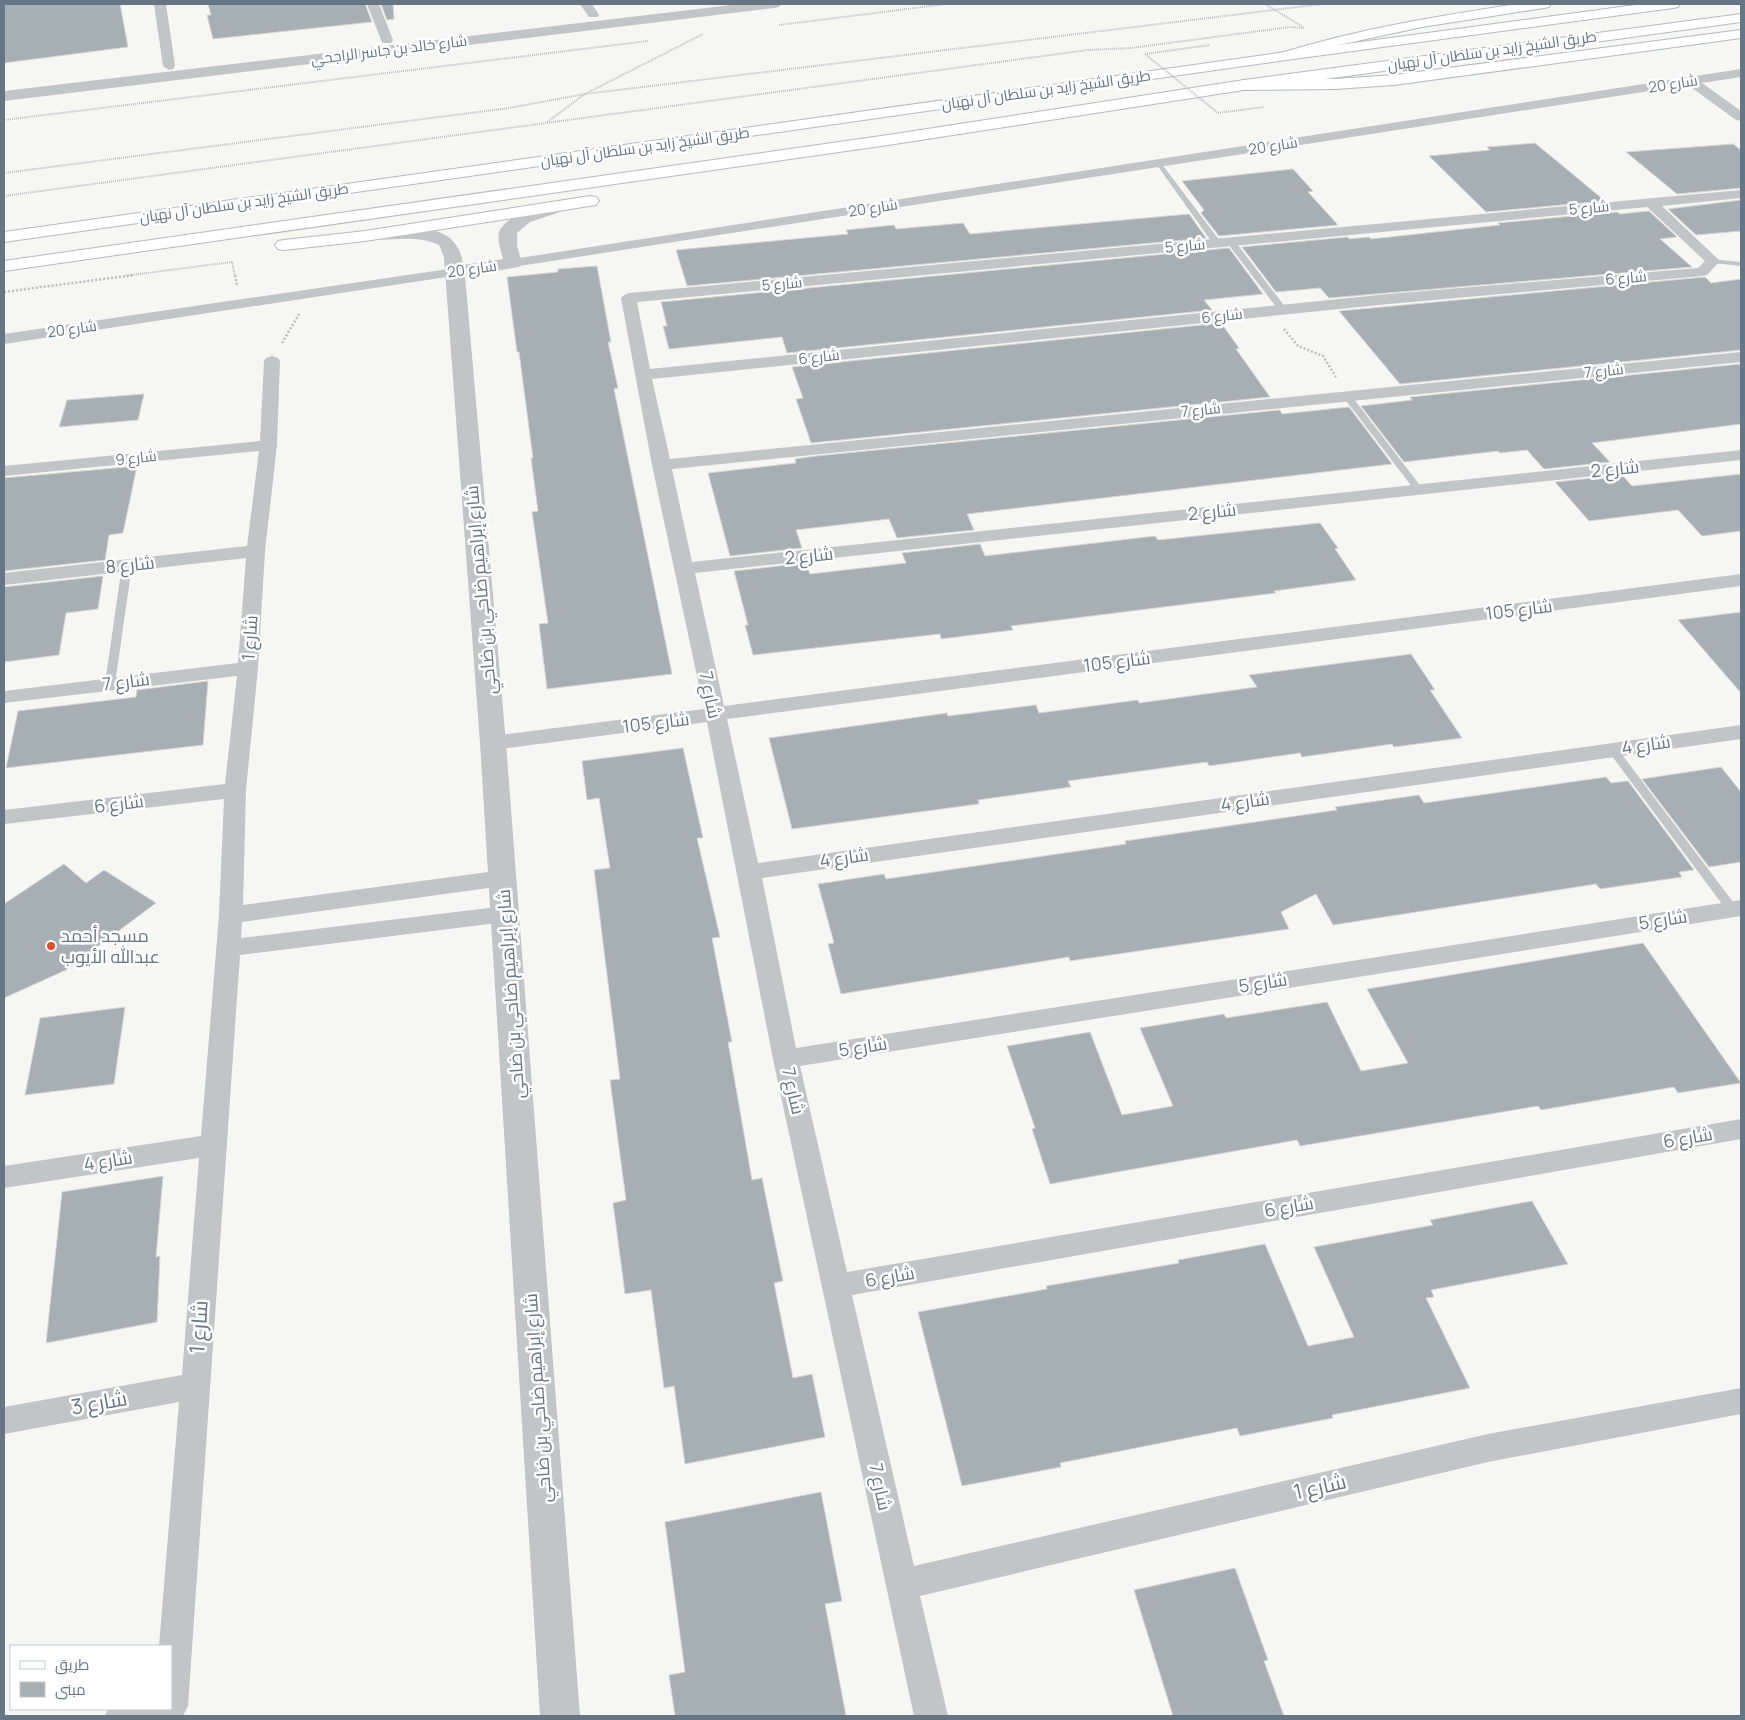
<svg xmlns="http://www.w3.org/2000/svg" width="1745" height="1720" font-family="Manrope,Cairo,sans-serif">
  <rect width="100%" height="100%" fill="#f6f6f3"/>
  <g fill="#a6afb4" stroke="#d7d7d5">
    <path d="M4,4h116l8,43 -124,16z"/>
    <path d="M208,4h157l7,18 -159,17 -6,-24h4z"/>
    <path d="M381,4h12l1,15 -7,1z"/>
    <path d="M1535,143l70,58 -119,11 -57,-56 61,-6 -3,-3z"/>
    <path d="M1733,144l8,6v38l-64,6 -51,-42z"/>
    <path d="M1293,169l20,22 -5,1 30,33 -119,11 -18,-23 3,-3 -22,-29z"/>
    <path d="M1741,200v31l-45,4 -28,-26z"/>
    <path d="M1649,211l28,26 -17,2 32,28 -363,31 -9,-10 -44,4 -34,-45 106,-10 1,2 20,-2 2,2 129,-14 -2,-2 119,-11 3,2z"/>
    <path d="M1189,214l17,24 -519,48 -11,-36 172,-16 -2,-4 48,-5 2,4 67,-6 7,11z"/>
    <path d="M1229,248l34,46 -59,6 8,10 -425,43 -5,-16 -113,12 -6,-23h4l-6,-24z"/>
    <path d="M597,266l14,76h-3l10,46 -4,1 58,285 -125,15 -8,-65 9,-1 -16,-111 6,-1 -7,-53h2l-14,-106h-2l-10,-75 51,-5v-3z"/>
    <path d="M1705,277l6,6 30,-4v71l-341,34 -61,-73z"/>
    <path d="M1221,323l18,25 -3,1 34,48 -459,46 -15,-44 7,-1 -11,-31z"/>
    <path d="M1741,364v60l-149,19 18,19 -66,7 -17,-19 -27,3 -2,-2 -94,11 -43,-56 51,-6 -2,-3z"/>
    <path d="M144,394l-6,26 -79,7 8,-27z"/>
    <path d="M1349,407l43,57 -425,50 7,16 -77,8 -8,-19 -93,11 6,18 -72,8 -22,-83 88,-10 -1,-4 21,-3 464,-46 2,4z"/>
    <path d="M137,466l-14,67 -14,2 -4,25 -101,11v-93z"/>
    <path d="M1741,474v57l-39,5 -24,-26 -89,11 -34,-39 67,-7 10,11z"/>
    <path d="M1320,523l18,25 -3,1 21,31 -82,11 2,2 -265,33 2,4 -72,9 -1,-5 -187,21 -8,-30h3l-14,-54 72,-8 4,11 96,-11 -4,-10 78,-9 5,12 170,-20 3,4z"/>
    <path d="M103,576l-5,33 -32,4 -7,42 -55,7v-75z"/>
    <path d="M1741,612v81l-63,-73z"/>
    <path d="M1411,654l24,36h-5l32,48 -68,9 -2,-3 -90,13 -2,-4 -91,13 -2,-4 -139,19 3,6 -93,13 1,4 -187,25 -23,-91 178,-25 1,3 88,-11 3,8 99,-13 1,3 118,-16 -8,-12z"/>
    <path d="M208,681l-5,64 -197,23 12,-57 118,-14 1,-7z"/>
    <path d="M683,748l20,90h-6l23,99 -8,1 20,104h-4l24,138 10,-2 21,103 -9,2 19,95 19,-4 13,63 -140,27 -11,-78 -10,2 -13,-98 -26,4 -12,-91 13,-3 -16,-120 10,-1 -26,-209 16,-2 -11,-70 -12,2 -5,-39z"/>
    <path d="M1721,767l20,25v70l-32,5 -67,-88z"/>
    <path d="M1606,777l5,6 17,-2 66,89 -15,2 3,5 -82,12 -4,-5 -263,41 -17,-31 -35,18 8,17 -219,32 -1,-4 -228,37 -13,-50 6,-1 -16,-59 66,-10 2,5 240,-35 -1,-3 212,-31 -2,-3 84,-12 5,8z"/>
    <path d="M64,864l22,19 18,-13 52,33 -90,67 -62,28v-94z"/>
    <path d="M1643,943l98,140 -63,10 -4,-6 -133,23 -3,-4 -238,40 -3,-6 -247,44 -18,-55 3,-1 -28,-82 83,-14 32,83 51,-9 -33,-78 84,-14 2,4 101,-16 34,69 47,-8 -41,-74z"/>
    <path d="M125,1007l-11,77 -89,11 15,-77z"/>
    <path d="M163,1176l-7,81 4,-1 -3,66 -111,21 16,-151z"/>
    <path d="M1532,1201l36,63 -137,26 3,7 -8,1 44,90 -138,27 1,3 -93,18 -3,-8 -177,35 1,4 -99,19 -44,-174 129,-23 -1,-3 133,-23 -1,-3 87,-16 43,102 46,-9 -40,-90 119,-22 -3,-5z"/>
    <path d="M821,1492l21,109 -17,3 21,112h-171l-6,-41 16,-3 -20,-150z"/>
    <path d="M1235,1568l33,92 -4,1 20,55h-111l-39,-126z"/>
  </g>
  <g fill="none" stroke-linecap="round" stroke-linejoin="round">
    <defs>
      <g id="primary">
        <path d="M1518,4h33l-2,3 -5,1 -122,19 -88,19 -48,14 -5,-1 -2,-3 2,-3c77,-24 157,-37 237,-49z"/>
        <path d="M1741,30v8l-347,47 -59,4 -91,1 -5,-2 -3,-3 3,-3 5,-2 91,-1 59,-4z"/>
      </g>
      <g id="motorway">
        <path d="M1643,4h37l-2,3 -5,1 -387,52 -1282,182v-10l1282,-180z"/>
        <path d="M1741,14v8l-497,68 -356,55 -884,126v-10l884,-126 356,-55z"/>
        <path d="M590,196l6,1 3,4 -3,4 -231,36 -81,9 -6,-1 -3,-4 3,-4 6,-1 81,-9z"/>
      </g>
    </defs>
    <use href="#primary" stroke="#b4b9bc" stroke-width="2"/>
    <use href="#motorway" stroke="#b6b9bc" stroke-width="2"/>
    <g stroke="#bbbec0" stroke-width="2" stroke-dasharray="1 1" stroke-linecap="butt">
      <path d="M1265,4l38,23"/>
      <path d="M779,25l167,-21"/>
      <path d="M1145,54l65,-9"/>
      <path d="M1218,113l46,-6"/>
      <path d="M4,120l644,-79"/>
      <path d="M547,122l38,-28 118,-60"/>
      <path d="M4,173l505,-65 76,-14 738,-90"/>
      <path d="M4,196l1084,-146 43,-2 159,-21 14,1"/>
      <path d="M4,210v7"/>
      <path d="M124,276l108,-14 3,14"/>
    </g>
    <g stroke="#bbbec0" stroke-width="2.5" stroke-dasharray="2 2" stroke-linecap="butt">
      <path d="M235,275l2,10"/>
      <path d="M4,292l130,-17"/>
      <path d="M1284,329l14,17 25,10 13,21"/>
      <path d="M282,343l17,-29"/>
    </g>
    <g fill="#c1c5c8" fill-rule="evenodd">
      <path d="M1157,163h4l59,78v4h-6l-57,-80z"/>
      <path d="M1228,240h6l52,68v4h-6l-52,-68z"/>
      <path d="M1710,259l31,3v4l-28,-3 -4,-2z"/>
      <path d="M1344,394h6l72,94v4h-6l-72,-94z"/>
      <path d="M127,562l5,3 -17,119 -5,3 -5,-3 17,-119z"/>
      <path d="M1613,747l4,1 119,158 2,3 -2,3h-8l-119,-160 -1,-2 1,-2z"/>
    </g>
    <g fill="#c1c5c8" fill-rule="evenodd">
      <path d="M154,4h12l9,62 -2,3 -4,1 -6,-4z"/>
      <path d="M367,4h12l14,36 -2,3h-8l-2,-3z"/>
      <path d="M580,4h12l7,11 -2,2h-8z"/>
      <path d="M1741,69v8l-39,6 39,28v10l-5,-1 -48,-35 -1175,182 -5,-1 -2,-3 2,-3 5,-1z"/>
      <path d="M1741,190v8l-79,8 58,55 -13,14 -5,1 -313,28 -737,75 18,80 1071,-107v10l-1069,107 20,93 1049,-112v10l-1046,113 29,133 1017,-132v12l-1014,133 31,144 983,-138v14l-979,139 34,170 945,-148v16l-941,150 47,206 894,-153v20l-889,156 62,271 574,-132 253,-46v26l-253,48 -568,134 28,120h-34l-141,-657 -66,-337 -214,28 -7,-2 -4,-5 4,-5 7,-2 211,-27 -52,-244 -31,-167 3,-3 5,-2zM1647,207l58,54 -7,7 -309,26 -739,75 -13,-67z"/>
      <path d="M455,268l5,1 2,3 -2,3 -456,69v-10z"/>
      <path d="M272,356l6,2 2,3 -3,84 -12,106 -7,117 -12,122 -3,115 260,-35 8,2 3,6 -3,6 -8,2 -261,36 -1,16 264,-32 8,2 4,6 -4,6 -8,2 -265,33 -52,751 -5,10h-78l3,-7h63v-63h-12l20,-244 -175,32v-27l178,-32 17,-217 -195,30v-22l197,-30 18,-221 5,-116 -220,25v-14l221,-26 12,-108 -233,27v-12l234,-28 8,-105 -242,27v-12l243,-27 12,-95 -255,25v-10l256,-25 4,-80 2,-3z"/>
    </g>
    <g fill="#c1c5c8" fill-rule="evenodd">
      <path d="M740,4h41l-2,3 -5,1 -770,93v-10z"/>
      <path d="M557,202l6,1 3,4 -3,4 -33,11 -13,11v13l5,17 -3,4 -54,9 41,467 74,973h-40l-60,-973 -36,-486 -5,-12c-20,-10 -46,-5 -69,-5l-6,-1 -3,-4 3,-4 6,-1c35,-2 88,-12 93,35l40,-6c-2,-8 -6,-19 -4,-27 5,-16 44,-27 58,-30z"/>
    </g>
    <use href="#primary" fill="#fff" fill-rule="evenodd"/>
    <use href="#motorway" fill="#fff" fill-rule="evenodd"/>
    <path stroke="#bbbec0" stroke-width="2" stroke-dasharray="1 1" stroke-linecap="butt" d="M1145,54l73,59"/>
  </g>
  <circle fill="#e24f27" stroke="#fff" stroke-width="2" cx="51" cy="946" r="5"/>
  <g text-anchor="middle" stroke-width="5" stroke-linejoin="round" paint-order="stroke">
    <g font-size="15" fill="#657784" stroke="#fff">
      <text transform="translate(389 50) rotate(-7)" y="5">شارع خالد بن جاسر الراجحي</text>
      <text transform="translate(1492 51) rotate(-8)" y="5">طريق الشيخ زايد بن سلطان آل نهيان</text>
      <text transform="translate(1673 84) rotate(-9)" y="5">شارع 20</text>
      <text transform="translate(1046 90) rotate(-8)" y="5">طريق الشيخ زايد بن سلطان آل نهيان</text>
      <text transform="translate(1273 146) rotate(-9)" y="5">شارع 20</text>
      <text transform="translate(645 147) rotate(-8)" y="5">طريق الشيخ زايد بن سلطان آل نهيان</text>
      <text transform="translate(244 203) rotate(-8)" y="5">طريق الشيخ زايد بن سلطان آل نهيان</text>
      <text transform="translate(873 208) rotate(-9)" y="5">شارع 20</text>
      <text transform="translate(1589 208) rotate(-5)" y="5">شارع 5</text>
      <text transform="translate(1185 246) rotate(-5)" y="5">شارع 5</text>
      <text transform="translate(472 269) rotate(-8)" y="5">شارع 20</text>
      <text transform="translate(1626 278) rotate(-5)" y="5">شارع 6</text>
      <text transform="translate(782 284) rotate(-5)" y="5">شارع 5</text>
      <text transform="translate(1222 316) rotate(-6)" y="5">شارع 6</text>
      <text transform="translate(72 329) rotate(-8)" y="5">شارع 20</text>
      <text transform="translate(819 357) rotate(-6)" y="5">شارع 6</text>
      <text transform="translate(1604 371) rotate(-6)" y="5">شارع 7</text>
      <text transform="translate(1201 410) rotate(-6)" y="5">شارع 7</text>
      <text transform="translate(136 458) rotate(-6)" y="5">شارع 9</text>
    </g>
    <g font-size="18" fill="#657784" stroke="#fff">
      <text transform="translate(1615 469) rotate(-6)" y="6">شارع 2</text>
      <text transform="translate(1212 512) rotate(-6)" y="6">شارع 2</text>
      <text transform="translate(809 556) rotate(-6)" y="6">شارع 2</text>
      <text transform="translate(130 565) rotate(-6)" y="6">شارع 8</text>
      <text transform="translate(481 590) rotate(-95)" y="6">شارع إبراهيم ضاحي بن ضاحي</text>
      <text transform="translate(1519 610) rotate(-7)" y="6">شارع 105</text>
      <text transform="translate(250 638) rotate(-86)" y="6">شارع 1</text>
      <text transform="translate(1117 662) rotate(-7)" y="6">شارع 105</text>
      <text transform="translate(126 682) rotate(-7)" y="6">شارع 7</text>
      <text transform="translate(710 695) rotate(78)" y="6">شارع 7</text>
      <text transform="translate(656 723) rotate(-7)" y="6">شارع 105</text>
      <text transform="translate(1646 745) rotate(-8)" y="6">شارع 4</text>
      <text transform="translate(1245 802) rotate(-8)" y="6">شارع 4</text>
      <text transform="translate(119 804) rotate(-7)" y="6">شارع 6</text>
      <text transform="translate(844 858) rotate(-8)" y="6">شارع 4</text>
      <text transform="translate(1663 920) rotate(-9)" y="6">شارع 5</text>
      <text transform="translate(1263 983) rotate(-9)" y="6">شارع 5</text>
      <text transform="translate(511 994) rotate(-94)" y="6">شارع إبراهيم ضاحي بن ضاحي</text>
      <text transform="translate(863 1047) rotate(-9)" y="6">شارع 5</text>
      <text transform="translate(793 1091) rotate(77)" y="6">شارع 7</text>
      <text transform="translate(1688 1138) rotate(-10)" y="6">شارع 6</text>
      <text transform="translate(108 1161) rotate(-9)" y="6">شارع 4</text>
      <text transform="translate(1289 1207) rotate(-10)" y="6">شارع 6</text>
      <text transform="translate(890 1277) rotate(-10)" y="6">شارع 6</text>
      <text transform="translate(538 1398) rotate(-94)" y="6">شارع إبراهيم ضاحي بن ضاحي</text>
      <text transform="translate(880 1487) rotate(78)" y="6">شارع 7</text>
    </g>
    <g font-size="18" fill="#657784" stroke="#fff" text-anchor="start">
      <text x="61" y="942">مسجد أحمد<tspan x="61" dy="21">عبدالله الأيوب</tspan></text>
    </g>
    <g font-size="21" fill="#657784" stroke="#fff">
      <text transform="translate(199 1327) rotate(-86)" y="7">شارع 1</text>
      <text transform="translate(99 1403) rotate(-10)" y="7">شارع 3</text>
      <text transform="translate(1320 1487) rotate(-13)" y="7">شارع 1</text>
    </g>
  </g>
  <rect width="1745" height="1720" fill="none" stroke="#657784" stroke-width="10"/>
  <rect x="10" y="1645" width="162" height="65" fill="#ffffff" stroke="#c1c9ce"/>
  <rect x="20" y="1661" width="25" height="8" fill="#ffffff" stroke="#c1c9ce"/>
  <text x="55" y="1670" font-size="15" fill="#657784">طريق</text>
  <rect x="20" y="1682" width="25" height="15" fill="#a6afb4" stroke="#c1c9ce"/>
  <text x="55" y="1695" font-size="15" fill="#657784">مبنى</text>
</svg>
